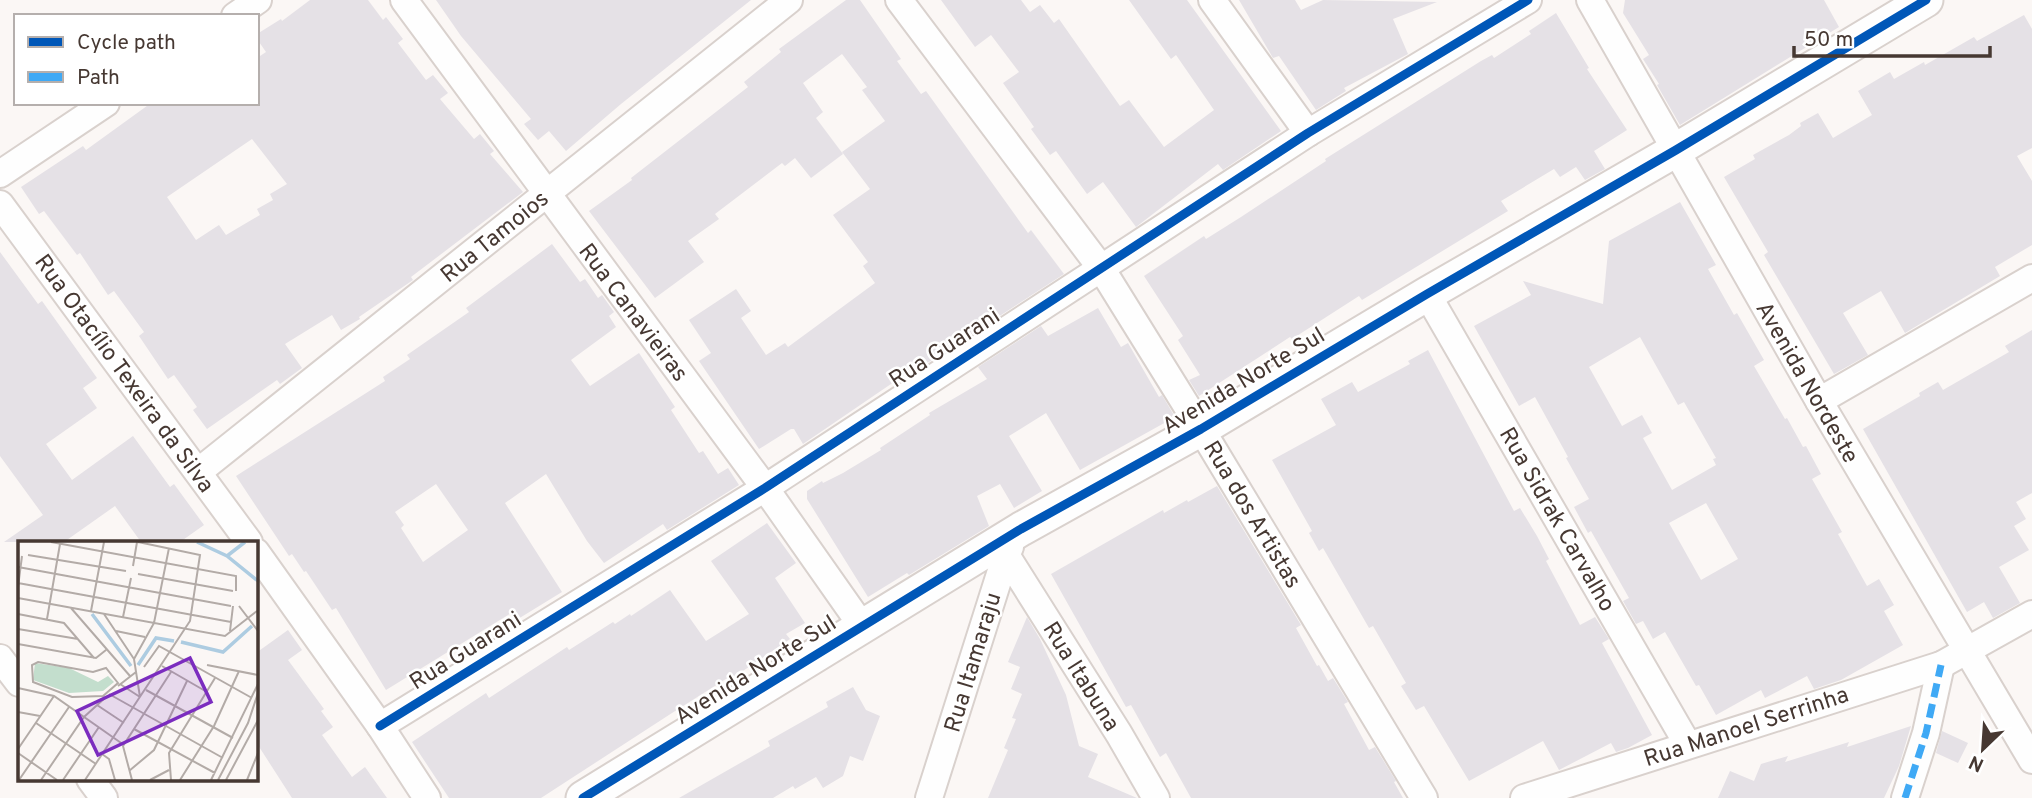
<svg xmlns="http://www.w3.org/2000/svg" width="2032" height="798" font-family="Overpass,sans-serif">
  <rect width="100%" height="100%" fill="#fbf7f5"/>
  <g fill="#e5e1e6" fill-rule="evenodd">
    <path d="M310,0h58l15,20 3,-3 17,22 -5,4 28,37 7,-5 15,18 -8,6 34,40 6,-5 14,17 -4,3 33,38 -112,85 2,3 -54,37 1,2 -19,11 -9,-15 -47,29 17,24 -22,16 -3,-4 -70,49 -14,-19 4,-3 -23,-32 -6,4 -29,-43 5,-4 -30,-41 -6,4 -28,-42 -3,2 -33,-44 -5,3 -18,-27 62,-41 3,4 65,-47h106v-45l9,-6 -9,-13v-5l24,-15 1,2zM252,139l35,45 -17,10 3,6 -16,9 3,6 -34,20 -7,-10 -23,15 -29,-43z"/>
    <path d="M436,0h315l-130,104 -55,47 -17,-20 -11,9 -14,-16 7,-5 -70,-83z"/>
    <path d="M846,0h14l41,59 -4,2 24,33 5,-3 102,142 3,-3 33,44 -149,97 -2,-2 -110,75 -9,-15h-3l-32,20 -60,-88 12,-8 -22,-33 47,-31 15,22 -10,7 25,37 19,-12 3,4 87,-64 -12,-17 5,-4 -35,-47 37,-26 -28,-37 43,-31 -23,-31 5,-3 -25,-33 -39,29 20,29 -7,6 27,36 -32,24 -16,-20 -10,8 -3,-3 -67,51 4,5 -31,22 16,21 -49,36 -66,-87 43,-31 -1,-2 117,-91 -4,-5 37,-30 -2,-3z"/>
    <path d="M941,0h80l9,12 10,-7 14,18 5,-4 61,87 9,-6 35,47 50,-37 -38,-55 -5,4 -42,-59h58l94,131 -58,39 -5,-6 -82,63 -33,-45 -16,12 -31,-43 -6,4 -19,-26 3,-2 -31,-44 16,-11 -28,-37 -16,12z"/>
    <path d="M1239,0h56l6,10 22,-10 114,2 -44,17 15,35 -64,34 2,3 -30,19 -37,-54 -6,2z"/>
    <path d="M1625,0h199l15,27 -159,98 -23,-40 2,-1 -16,-25 6,-4 -26,-42z"/>
    <path d="M1556,13l33,55 -2,1 40,61 -33,21 11,18 -20,11 -9,-13 -16,10 -6,-8 -53,32 7,10 -146,89 -3,-4 -67,43 -2,-2 -91,59 -10,-16 11,-5 -22,-35 5,-4 -39,-60 60,-40 2,3 35,-22 85,-56 -1,-2 156,-98 11,-6 2,3 37,-24 -2,-3z"/>
    <path d="M2024,15l8,14v119l-15,8 15,25v64l-37,22 5,9 -95,57 -24,-42 -38,22 25,42 -34,19 -70,-119 4,-3 -44,-75 31,-18 -2,-4 36,-20 12,-9 -1,-3 18,-10 15,25 39,-23 -14,-24 32,-19 4,7 30,-17 1,3 49,-28 3,4z"/>
    <path d="M1680,202l36,63 -8,4 26,46 3,-2 27,47 -10,6 31,53 2,-1 16,29 3,-1 15,28 -9,5 30,53 -4,2 29,52 12,-7 15,26 -10,6 19,34 -62,35 -27,9 -7,-13 -42,22 -4,-8 -45,25 -17,-30 -3,1 -31,-54 -12,7 -10,-18 -7,3 -13,-23 6,-3 -38,-67 -3,2 -14,-26 15,-8 -23,-41 2,-1 -33,-60 -16,9 -45,-80 57,-31 -8,-14 80,23 6,-63zM1640,337l38,68 6,-3 32,56 -3,1 3,6 -44,25 -29,-52 9,-5 -10,-18 -20,11 -33,-59zM1706,503l32,56 -37,21 -32,-57z"/>
    <path d="M552,244l28,38 5,-3 13,19 4,-3 12,17 -5,4 7,11 -45,33 19,26 49,-33 36,54 -4,3 28,43 4,-2 15,23 10,-6 11,17 -72,45 -4,-6 -59,39 -17,-22 -41,-67 -41,29 57,89 -44,27 -5,-7 -127,78 -50,-82 -4,2 -26,-39 -2,1 -12,-18 -3,2 -53,-80 149,-95 -2,-4 27,-18 -3,-4 62,-43 -3,-4zM436,484l32,46 -45,32 -22,-34 3,-3 -9,-13z"/>
    <path d="M0,252l38,52 4,-3 55,77 -14,10 14,20 -51,36 26,36 61,-44 37,51 4,-3 30,41 -24,17h-39l-26,-36 -51,36h-60l39,-27 -43,-59z"/>
    <path d="M1098,308l23,39 7,-4 31,54 3,-2 13,22 -95,53 -34,-57 -37,23 33,55 -28,17 -14,-24 -23,12 12,30 -80,49 -2,-2 -39,24 -61,-98v-8l15,-10 1,2 20,-10 38,-23 -1,-2 50,-33 -1,-2 58,-34 -9,-12 63,-41 7,10z"/>
    <path d="M2032,330v163l-16,9 10,17 -12,7 15,24 -30,17 21,36 -27,15 -9,-16 -17,10 -104,-183 57,-33 -1,-3 19,-11 5,8 66,-38 -4,-6z"/>
    <path d="M1428,350l86,161 6,-3 17,28 12,23 -3,2 34,64 15,-8 14,22 -7,4 50,92 -24,13 -12,4 -5,-9 -52,27 -16,-29 -74,40 -45,-75 -8,4 -15,-24 5,-3 -33,-57 -4,2 -46,-80 -4,3 -10,-18 3,-2 -40,-71 64,-35 -15,-26 31,-17 6,10 52,-28 -2,-3z"/>
    <path d="M1217,486l84,139 -5,3 21,38 2,-1 9,16 5,-3 15,24 -4,2 25,46 6,-3 21,34 -2,1 9,16h-212l-25,-45 -6,4 -29,-52 -5,2 -75,-133 112,-64 1,3 23,-13 1,2z"/>
    <path d="M767,523l29,40 -21,15 30,45 -19,11 4,5 -59,40 -2,-2 -57,36 -131,85h-92l-37,-56 74,-49 3,5 78,-51 2,3 44,-28 2,2 15,-10 1,2 39,-26 36,51 43,-27 -38,-53z"/>
    <path d="M1027,617l13,22 26,56 13,51 19,8 -10,23 49,21h-149l20,-48 -4,-2 12,-29 -4,-1 10,-24 -11,-5 9,-22 -12,-5z"/>
    <path d="M288,630l14,20 -14,10 36,49 -3,2 12,16 -11,8 30,42 13,-10 22,31h-95l-36,-56v-89z"/>
    <path d="M853,687l13,23 14,6 -17,45 -13,-5 -7,20 -20,12 -7,-11 -21,12 -2,-3 -20,12h-94l91,-52 -2,-5 60,-34 -2,-5z"/>
    <path d="M1911,726l-12,40 -15,32h-166l12,-27 24,10 7,-17 27,-8 -3,6 64,-20 -2,5z"/>
    <path d="M1942,731l26,12 -10,20 -22,-10z"/>
  </g>
  <g fill="none" stroke-linecap="round" stroke-linejoin="round">
    <defs>
      <g id="minor">
        <path d="M404,0l361,488 97,138"/>
        <path d="M899,0l202,268 100,161 223,369"/>
        <path d="M1212,0l96,133"/>
        <path d="M1590,0l229,401 213,359"/>
        <path d="M235,16l23,-16"/>
        <path d="M0,174l106,-71"/>
        <path d="M0,204l249,338"/>
        <path d="M1427,294l261,451"/>
        <path d="M1819,401l213,-123"/>
        <path d="M198,472l591,-472"/>
        <path d="M256,552l124,174 47,72"/>
        <path d="M1006,555l113,179 37,64"/>
        <path d="M0,658l19,25"/>
        <path d="M380,726l385,-238 543,-355 220,-133"/>
        <path d="M90,779l14,19"/>
        <path d="M929,798l77,-243 4,-8"/>
        <path d="M1524,798l417,-133 91,-51"/>
        <path d="M1905,798l21,-65 15,-68"/>
      </g>
      <path id="tertiary" d="M583,798l438,-269 180,-100 226,-135 249,-144 250,-150"/>
    </defs>
    <use href="#minor" stroke="#d9d1cd" stroke-width="30"/>
    <use href="#tertiary" stroke="#d9d1cd" stroke-width="37"/>
    <use href="#minor" stroke="#fefefe" stroke-width="26"/>
    <use href="#tertiary" stroke="#fefefe" stroke-width="33"/>
    <path stroke="#3fa9f5" stroke-width="7" stroke-dasharray="14 7" stroke-linecap="butt" d="M1905,798l21,-65 15,-68"/>
    <defs>
      <g id="cycleway">
        <path d="M380,726l385,-238 543,-355 220,-133"/>
        <path d="M583,798l438,-269 180,-100 226,-135 249,-144 250,-150"/>
      </g>
    </defs>
    <use href="#cycleway" stroke="#fff" stroke-width="13"/>
    <use href="#cycleway" stroke="#0057b8" stroke-width="9"/>
  </g>
  <g text-anchor="middle" stroke-width="5" stroke-linejoin="round" paint-order="stroke">
    <g font-size="23" fill="#463832" stroke="#fff">
      <text transform="translate(494 236) rotate(-39)" y="8">Rua Tamoios</text>
      <text transform="translate(634 312) rotate(53)" y="8">Rua Canavieiras</text>
      <text transform="translate(944 347) rotate(-33)" y="8">Rua Guarani</text>
      <text transform="translate(125 373) rotate(54)" y="8">Rua Otacílio Texeira da Silva</text>
      <text transform="translate(1243 380) rotate(-31)" y="8">Avenida Norte Sul</text>
      <text transform="translate(1808 382) rotate(60)" y="8">Avenida Nordeste</text>
      <text transform="translate(1253 514) rotate(59)" y="8">Rua dos Artistas</text>
      <text transform="translate(1558 519) rotate(60)" y="8">Rua Sidrak Carvalho</text>
      <text transform="translate(465 650) rotate(-32)" y="8">Rua Guarani</text>
      <text transform="translate(972 662) rotate(-73)" y="8">Rua Itamaraju</text>
      <text transform="translate(755 669) rotate(-32)" y="8">Avenida Norte Sul</text>
      <text transform="translate(1082 676) rotate(58)" y="8">Rua Itabuna</text>
      <text transform="translate(1746 726) rotate(-18)" y="8">Rua Manoel Serrinha</text>
    </g>
  </g>
  <g transform="translate(18 541)">
    <rect width="240" height="240" fill="#fbf7f5"/>
    <path d="M17,122l34,5 29,14 10,-6 6,6 -11,9 -34,2 -36,-13z" fill="#c3decd"/>
    <path fill="none" stroke="#adcce1" stroke-width="3.5" d="M179,1l30,14 31,25M209,15l18,-14M74,73l39,52M163,101l42,10 29,-26M120,124l18,-27 18,3"/>
    <path fill="none" stroke="#b3aba7" stroke-width="2" d="M33,1l185,34v15M10,14l98,16M115,25l4,-24M0,26l213,39M120,33l95,17M0,42l213,39M0,46l4,-31M0,57l207,38 32,-25M221,65l19,25M53,67l59,68M73,70l13,-69M0,73l46,9 30,35M86,73l30,45 6,38M105,76l8,-39M29,78l13,-75M0,88l60,10M98,90l29,6M212,90l3,-25M0,103l78,14 10,-8M116,118l20,-36 15,-75M20,121l55,10 13,-4 12,15 -15,13 -31,1 -39,-15 -1,-17zM189,124l51,10M144,125l45,26M126,126l15,-21 93,52M102,143l20,13M100,145l18,-14M0,147l36,8 70,49M128,149l87,48M91,153l114,64M79,164l27,18M0,171l22,4M18,182l60,41M116,188l81,44M0,208l36,-53M0,212l39,27M84,213l7,5 6,21M111,230l25,-21 33,-69M1,239l50,-73M23,239l43,-63 22,-20M45,239l36,-53M67,239l105,-159 10,-66 -62,-13M114,239l-9,-34 48,-74M132,239l19,-10M153,239l-2,-27 46,-75M162,239l34,-54 25,-55M193,239l47,-96M200,239l30,-57 10,-30M208,239l32,-60M229,239l11,-27"/>
    <path fill="#7b2cbf" fill-opacity="0.15" stroke="#7b2cbf" stroke-width="3.5" d="M172,117l21,44 -113,53 -21,-44z"/>
    <rect width="240" height="240" fill="none" stroke="#463832" stroke-width="3.5"/>
  </g>
  <rect x="14" y="14" width="245" height="91" fill="#ffffff" stroke="#b5afad" stroke-width="2"/>
  <rect x="28" y="37" width="35" height="10" fill="#0057b8" stroke="#b5afad" stroke-width="2"/>
  <text x="77" y="49" font-size="21" fill="#463832">Cycle path</text>
  <rect x="28" y="72" width="35" height="10" fill="#3fa9f5" stroke="#b5afad" stroke-width="2"/>
  <text x="77" y="84" font-size="21" fill="#463832">Path</text>
  <g transform="translate(1983 749) rotate(205)" stroke="#ffffff" stroke-width="5" paint-order="stroke">
  <path d="M0-5L12 26L0 18L-12 26Z" fill="#463832"/>
  <text y="-10" font-size="19" font-weight="bold" text-anchor="middle" fill="#463832">N</text>
  </g>
  <path d="M1794 46v10h196v-10" fill="none" stroke="#463832" stroke-width="3.5"/>
  <text x="1804" y="46" font-size="21" fill="#463832" stroke="#ffffff" stroke-width="5" paint-order="stroke">50 m</text>
</svg>
